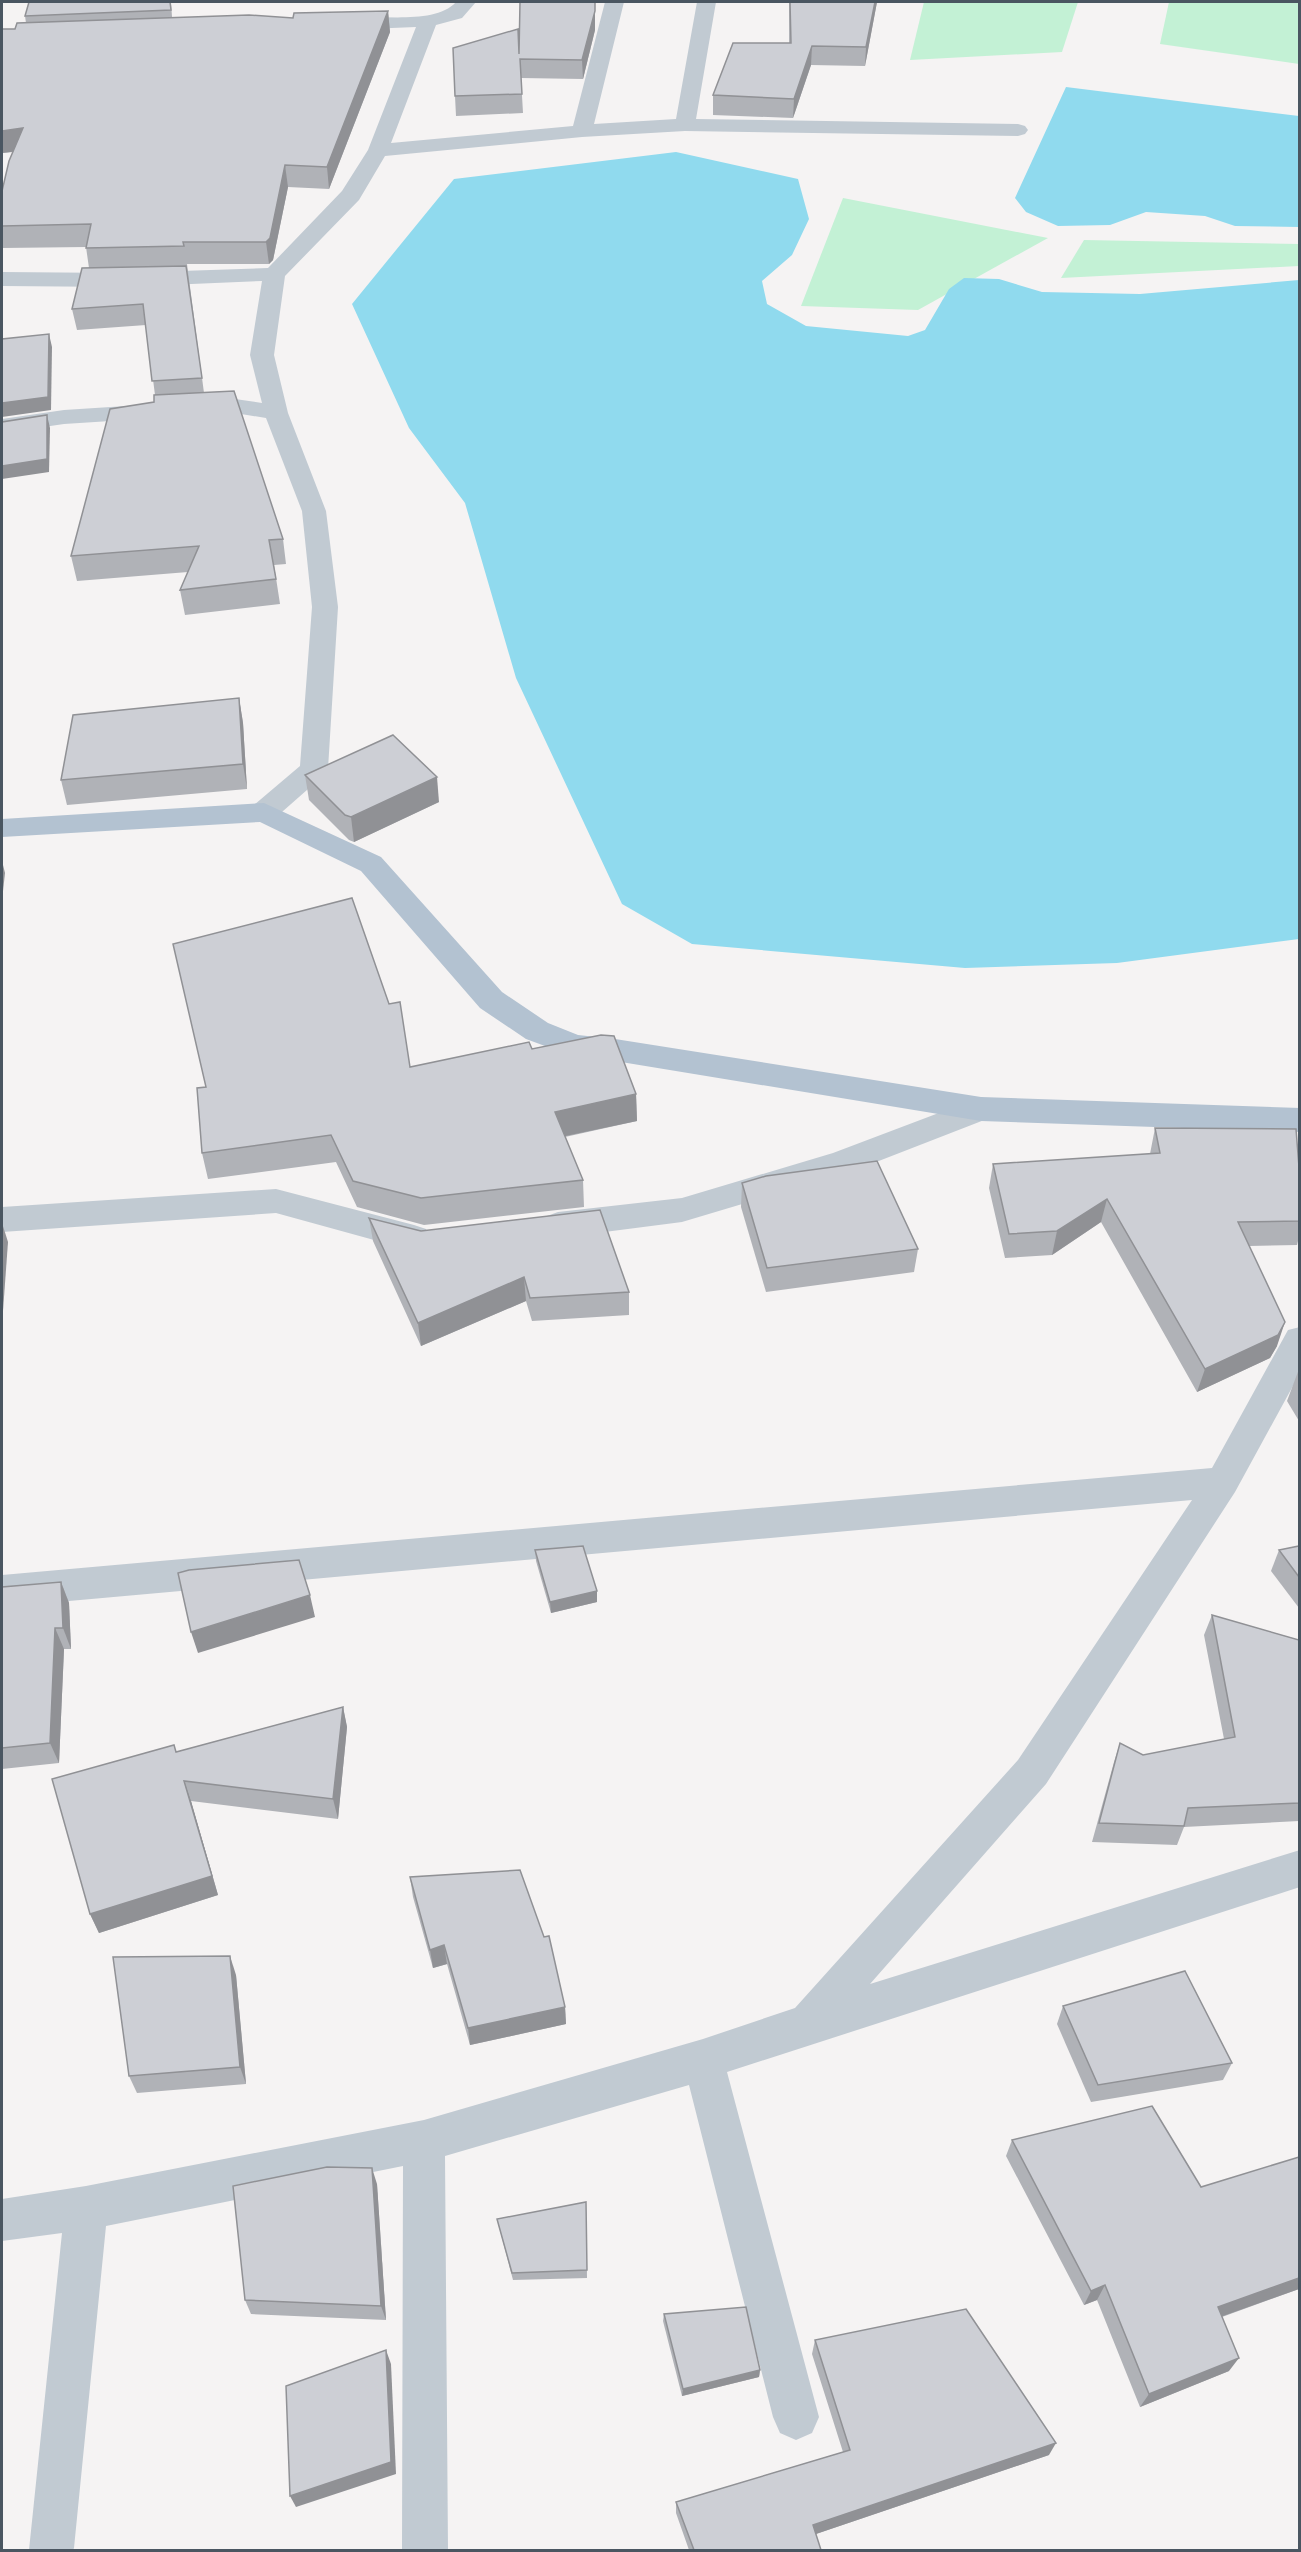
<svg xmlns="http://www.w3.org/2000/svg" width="1301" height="2552" font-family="Ubuntu,sans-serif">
  <rect width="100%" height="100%" fill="#f5f3f3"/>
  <g fill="#c3f1d5">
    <path d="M924,2h154l-16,50 -152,8z"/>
    <path d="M1169,2h130v62l-139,-20z"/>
    <path d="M843,198l205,40 -130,72 -117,-4z"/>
    <path d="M1084,240l215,4v22l-238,12z"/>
  </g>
  <g fill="#90daee">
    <path d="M1066,87l233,29v111l-64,-1 -30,-10 -59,-4 -36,13 -52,1 -32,-14 -11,-14z"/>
    <path d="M676,152l122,27 11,40 -17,36 -30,26 5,23 39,22 102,10 17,-6 24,-41 15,-11 35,1 43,13 98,2 159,-14v659l-182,24 -152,5 -273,-24 -70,-40 -106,-226 -51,-175 -56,-75 -57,-124 102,-125z"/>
  </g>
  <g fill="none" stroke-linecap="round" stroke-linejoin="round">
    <g fill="#c1cad2" fill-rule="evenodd">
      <path d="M456,2h20l-14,16 -26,7 -45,118 182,-17 32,-124h19l-30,122 82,-5 21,-117h19l-20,117 322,5 7,2 3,4 -3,4 -7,2 -333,-5 -103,6 -197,19 -26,44 -74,76 -11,79 14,58 38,98 12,96 -10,162 -4,6 -50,44 -10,2 -10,-2 -4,-7 4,-7 46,-39 12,-159 -10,-96 -36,-93 -31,-5 -171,11 -62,9v-14l62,-9 171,-11 27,4 -12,-48 12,-74 -141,6 -119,-1v-14l119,1 147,-5 74,-77 26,-41 48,-123 -73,3 -7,-2 -3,-4 3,-4c34,-9 96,8 120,-18z"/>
      <path d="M981,1097l11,4 5,8 -5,8 -139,54 -171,51 -124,16 -11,-4 -5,-9 5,-9 11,-4 124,-14 151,-45z"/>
      <path d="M276,1189l138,36 12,4 4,9 -4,9 -12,4 -138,-38 -274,19v-25z"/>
      <path d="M1300,1327v46l-65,119 -189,292 -176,200 430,-134v37l-573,185 92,345 -7,16 -16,7 -16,-7 -7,-16 -84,-332 -244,71 3,394h-46l1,-384 -297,60 -32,322 -1,2h-44l33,-317 -60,8v-42l84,-13 338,-66 279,-81 92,-31 223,-248 174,-260 -1190,107v-32l1210,-107 76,-138z"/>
    </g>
    <path fill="#b3c2d1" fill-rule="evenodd" d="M264,803l117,54 121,135 46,31 30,12 37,4 366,58 319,11v24l-319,-11 -366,-60 -40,-4 -49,-18 -46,-31 -119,-137 -101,-49 -258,15v-18z"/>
  </g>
  <g fill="#b0b2b7">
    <path d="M171,2l1,15 121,1 95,-7 2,21 -61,157 -41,-2 -15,73 -4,4h-82l17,129 79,146 3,25 -12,1 6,39 -95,11 -5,-25 8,-18 -111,9 -6,-25 83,-154 1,-7 -9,-70 -69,5 -5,-21 17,-41 -3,-21 -84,1v-57l11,-39 -11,1v-124h13l11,-6 -1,-7z"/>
    <path d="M789,2h88l-12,64 -54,-1 -18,53 -80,-3v-20l76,-52z"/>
    <path d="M595,30l-12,49 -62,-1 2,35 -67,3 -1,-20 64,-42z"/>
    <path d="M239,698l4,25 4,66 -180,16 -6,-25z"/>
    <path d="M305,775l134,27 -85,40 -5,-2 -40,-40z"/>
    <path d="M532,1049l104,45 1,27 -72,16 18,43 1,27 -160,18 -67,-18 -21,-45 -128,17 -6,-26 208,-86z"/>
    <path d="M1155,1128l144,39v70l-2,8 -48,1 28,100 -7,12 -73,34 -96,-170 -49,33 -47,3 -16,-70 4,-24 157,-10z"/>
    <path d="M742,1183l176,66 -4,23 -148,20 -25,-85z"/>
    <path d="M369,1218l260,74v23l-97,6 -6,-20 -105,45 -48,-105z"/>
    <path d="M1299,1369v52l-12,-20z"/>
    <path d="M1299,1546v62l-28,-37 8,-21z"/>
    <path d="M535,1550l62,41v11l-46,11 -15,-52z"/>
    <path d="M61,1582l8,21 2,46h-7l-5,114 -57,6v-182z"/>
    <path d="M1212,1615l87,25v181l-115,6 -7,18 -85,-3 22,-80 6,-19 23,12 81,-16 -20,-104z"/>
    <path d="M343,1707l4,20 -9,92 -147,-18 27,94 -119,38 -9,-19 86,-162z"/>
    <path d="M410,1877l155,130 1,17 -96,21 -23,-81 -14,4 -20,-71z"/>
    <path d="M236,1975l10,109 -109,9 -8,-17z"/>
    <path d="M1063,2006l169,57 -9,17 -132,22 -34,-78z"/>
    <path d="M1012,2140l189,47 98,102 -77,28 7,54 -89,36 -43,-107 -13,5 -78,-149z"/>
    <path d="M377,2184l9,136 -135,-6 -6,-14z"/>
    <path d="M586,2202l1,76 -74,2 -16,-61z"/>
    <path d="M664,2314l96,56 -1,7 -77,19 -19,-75z"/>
    <path d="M815,2340l234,115 -233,79 5,16h-132l-13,-37v-11l167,-50 -31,-98z"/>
  </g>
  <g fill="#909195">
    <path d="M875,2h2l-12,64 1,-19z"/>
    <path d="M388,11l2,21 -61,157 -2,-22z"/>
    <path d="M595,11v19l-12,49 -1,-19z"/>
    <path d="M812,46l-1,19 -18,53 1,-19z"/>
    <path d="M23,128l5,22 -26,3v-22z"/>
    <path d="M285,165l3,22 -15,73 -4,4 -3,-22z"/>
    <path d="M49,334l3,13 -1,63 -49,7v-14z"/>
    <path d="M47,415l3,13 -1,44 -47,7v-13z"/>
    <path d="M239,698l4,25 4,66 -4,-25z"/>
    <path d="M437,777l2,25 -85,40 -3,-25z"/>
    <path d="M2,861l3,12 -3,27z"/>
    <path d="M636,1094l1,27 -81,17 -1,-26z"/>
    <path d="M1107,1199l-6,23 -49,33 5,-24z"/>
    <path d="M2,1223l6,19 -6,83z"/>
    <path d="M524,1277l2,24 -105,45 -3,-23z"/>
    <path d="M1285,1322l-8,24 -7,12 -73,34 8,-23z"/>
    <path d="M61,1582l8,21 2,46 -8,-21z"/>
    <path d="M597,1591v11l-46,11 -1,-11z"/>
    <path d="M310,1595l5,22 -117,36 -7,-21z"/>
    <path d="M55,1628l9,21 -5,114 -9,-20z"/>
    <path d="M343,1707l4,20 -9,92 -5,-20z"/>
    <path d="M184,1781l7,20 27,94 -119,38 -9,-19z"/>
    <path d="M444,1945l3,19 -14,4 -3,-18z"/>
    <path d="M230,1956l6,19 10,109 -6,-17z"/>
    <path d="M565,2007l1,17 -96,21 -2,-17z"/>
    <path d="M372,2168l5,16 9,136 -5,-14z"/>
    <path d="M1299,2278v11l-90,32 9,-14z"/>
    <path d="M1105,2285l-8,15 -13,5 7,-14z"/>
    <path d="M386,2350l5,14 5,110 -100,33 -6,-11z"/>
    <path d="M1239,2358l-10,13 -89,36 9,-13z"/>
    <path d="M760,2370l-1,7 -77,19 1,-7z"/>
    <path d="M1056,2443l-7,12 -239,81 3,-11z"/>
  </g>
  <g fill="#cdcfd5" stroke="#909195" stroke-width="1.5">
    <path d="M29,2h141l1,8 -146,6z"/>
    <path d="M520,2h75v9l-13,49 -62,-1 2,35 -67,2 -2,-48 65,-19 1,25z"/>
    <path d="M790,2h85l-9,45 -54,-1 -18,53 -81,-4 20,-52h58z"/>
    <path d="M388,11l-61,156 -42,-2 -15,73 -4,4h-83l1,4 -98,2 5,-24 -89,2v-35l7,-30 14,-33 -21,3v-102h13l2,-6 232,-8 44,3 1,-5z"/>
    <path d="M186,266l16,112 -50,3 -9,-77 -71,5 10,-41z"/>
    <path d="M49,334l-1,63 -46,6v-64z"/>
    <path d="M234,391l49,148 -14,1 7,39 -96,11 19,-44 -128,10 39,-147 44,-7v-7z"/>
    <path d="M47,415v44l-45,7v-44z"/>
    <path d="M239,698l4,66 -182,16 12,-65z"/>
    <path d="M393,735l44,42 -86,40 -6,-2 -40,-40z"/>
    <path d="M352,898l37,106 11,-2 10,65 119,-25 3,7 69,-14 13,1 22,58 -81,18 28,68 -162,18 -68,-17 -22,-46 -129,18 -5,-65 9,-1 -33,-143z"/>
    <path d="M1155,1128l141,1 3,38v54l-61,1 47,100 -7,13 -73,34 -98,-170 -50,32 -48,3 -16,-70 167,-11z"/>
    <path d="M877,1161l41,88 -151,19 -25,-85 24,-7z"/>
    <path d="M600,1210l29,82 -99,6 -6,-21 -106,46 -49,-105 52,13z"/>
    <path d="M583,1546l14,45 -47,11 -15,-52z"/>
    <path d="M1299,1546v31l-20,-27z"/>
    <path d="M299,1560l11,35 -119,37 -13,-59 11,-3z"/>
    <path d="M61,1582l2,46h-8l-5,115 -48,5v-161z"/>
    <path d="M1212,1615l87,25v163l-111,5 -4,18 -85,-3 21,-80 23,12 92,-18z"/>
    <path d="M343,1707l-10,92 -149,-18 28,95 -122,38 -38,-135 122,-34 2,7z"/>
    <path d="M520,1870l24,67 5,-1 16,71 -97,21 -24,-83 -14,5 -20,-73z"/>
    <path d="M230,1956l10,111 -111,9 -16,-119z"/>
    <path d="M1185,1971l47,92 -134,22 -35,-79z"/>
    <path d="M1152,2106l49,81 98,-30v121l-81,29 21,51 -90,36 -44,-109 -14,6 -79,-151z"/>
    <path d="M327,2167l45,1 9,138 -136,-6 -12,-114z"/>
    <path d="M586,2202l1,68 -75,3 -15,-54z"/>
    <path d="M746,2307l14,63 -77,19 -19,-75z"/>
    <path d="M966,2309l90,134 -243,82 8,25h-127l-18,-48 174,-52 -35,-110z"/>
    <path d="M386,2350l5,112 -101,34 -4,-110z"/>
  </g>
  <rect width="1301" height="2552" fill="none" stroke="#4a5661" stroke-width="6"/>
</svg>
